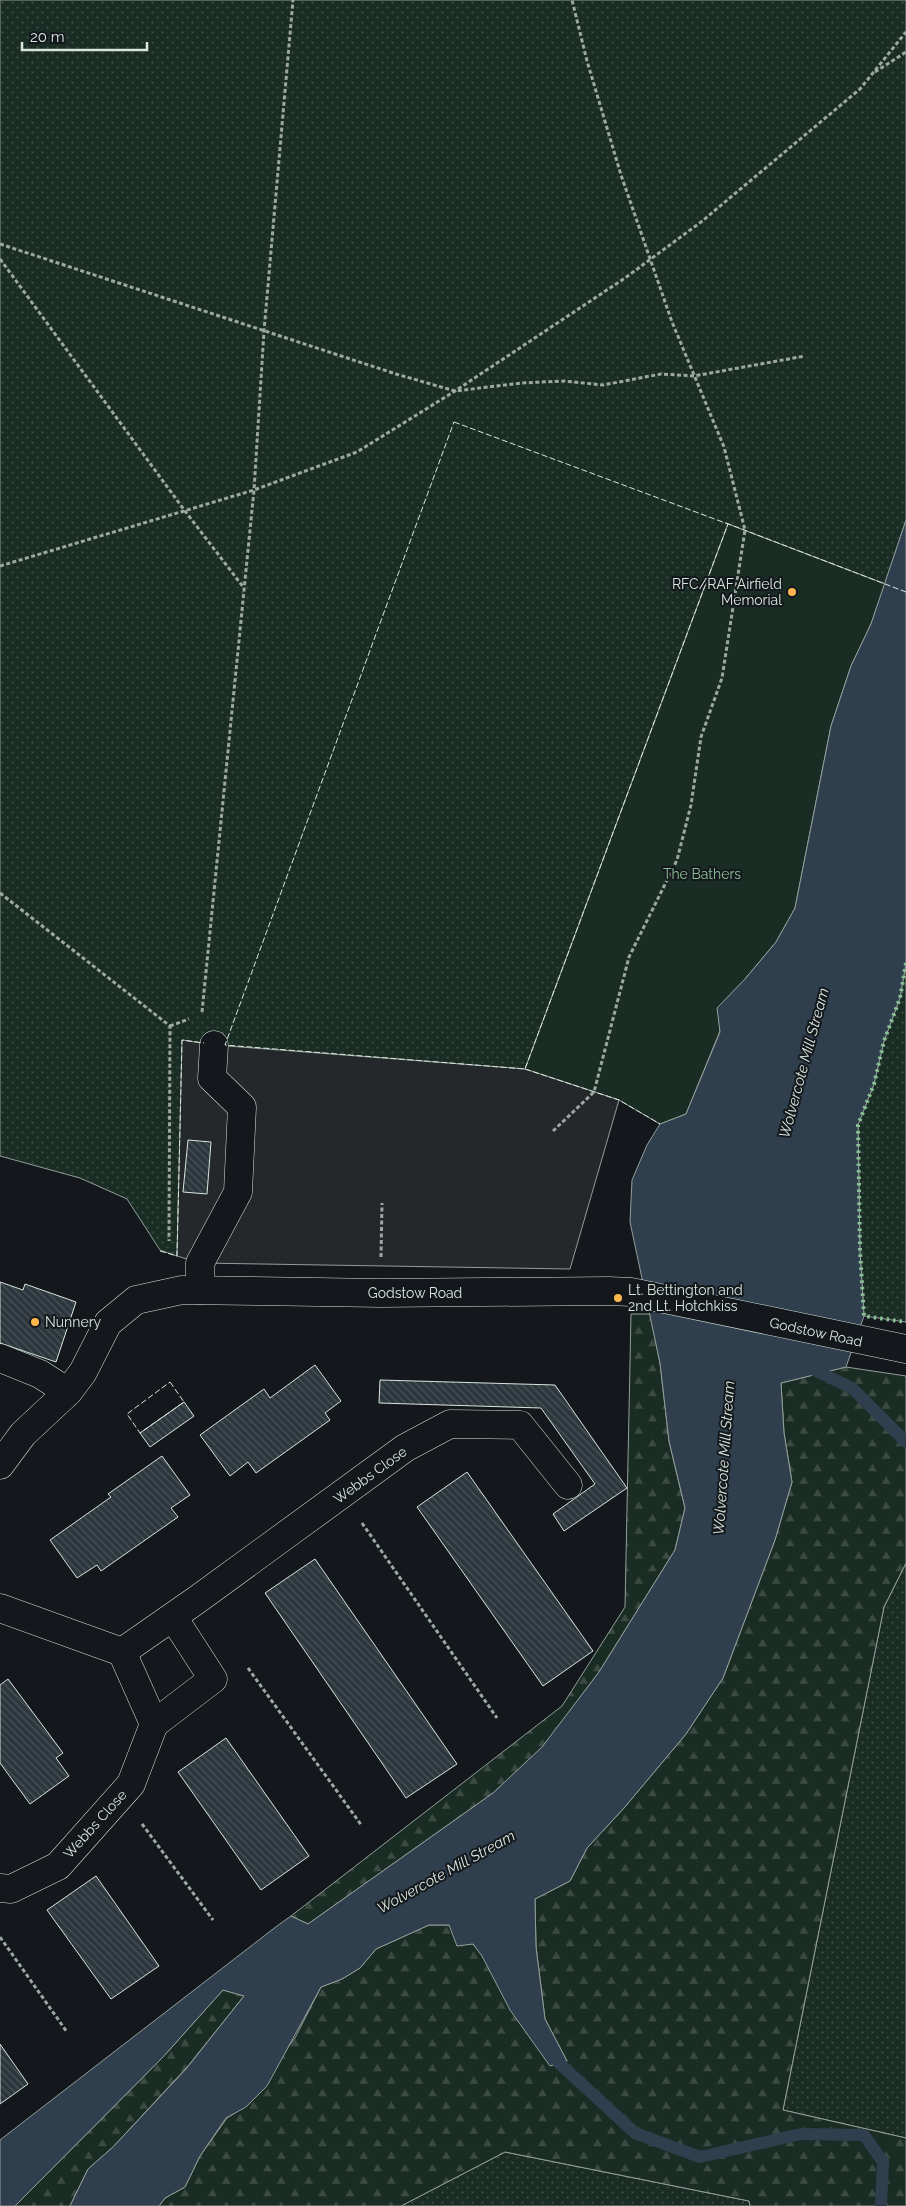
<svg xmlns="http://www.w3.org/2000/svg" width="906" height="2206" font-family="Raleway,sans-serif">
  <defs>
    <pattern id="grass-dots" width="8" height="8" patternUnits="userSpaceOnUse" patternTransform="scale(1.25)"><rect width="8" height="8" fill="#1a2d24"/><path d="M2 2h.1M6 6h.1" fill="none" stroke="#3b4b43" stroke-width="1.8" stroke-linecap="round"/></pattern>
    <pattern id="forest-firs" width="22" height="20" patternUnits="userSpaceOnUse" patternTransform="scale(1.25)"><rect width="22" height="20" fill="#1a2d24"/><path d="M5 1l3.5 6h-7zM16 11l3.5 6h-7z" fill="#3b4b43"/></pattern>
    <pattern id="building-back-hatch" width="6" height="6" patternUnits="userSpaceOnUse" patternTransform="scale(1.25)"><rect width="6" height="6" fill="#2c363c"/><path d="M-1 5l2 2M0 0l6 6M5-1l2 2" fill="none" stroke="#4a5358"/></pattern>
  </defs>
  <rect width="100%" height="100%" fill="#14181c"/>
  <g fill="url(#grass-dots)" stroke="#939e99">
    <path d="M0,0h906v520l-21,64 -157,-60 -203,545 -311,-24 -31,-5 -6,216 -17,-6 -33,-51 -47,-21 -80,-22z"/>
    <path d="M906,963v359l-42,-6 -4,-65 -2,-126 16,-41 10,-43 16,-43z"/>
    <path d="M906,1563v575l-123,-28 101,-503z"/>
    <path d="M505,2152l244,49 1,5h-349z"/>
  </g>
  <g fill="url(#forest-firs)" stroke="#939e99">
    <path d="M631,1314h19l10,49 9,78 16,67 -10,42 -76,122 -56,75 -50,46 -185,131 -17,-8 271,-210 63,-99z"/>
    <path d="M846,1367l60,9v187l-22,44 -101,503 123,28v68h-156l-1,-5 -244,-49 -104,54h-242l6,-8 20,-11 15,-31 27,-38 14,-9 54,-71 26,-51 21,-8 18,-11 16,-19 53,-24h20l24,19 94,117 -22,-42 -9,-72 -1,-48 35,-18 17,-33 37,-40 62,-74 37,-56 52,-138 17,-58 -8,-49 -3,-50z"/>
    <path d="M223,1990l21,6 -56,70 -75,81 -25,22 -18,37h-55l148,-149z"/>
  </g>
  <path fill="#1a2d24" stroke="#939e99" d="M728,524l157,60 -14,40 -20,42 -20,60 -36,182 -19,34 -31,37 -27,29 2,23 -34,83 -26,10 -41,-24 -94,-31z"/>
  <path fill="#24282b" stroke="#939e99" d="M182,1040l32,5 311,24 94,31 -49,169 -370,-6 -23,-7z"/>
  <path fill="#2f3f4d" stroke="#939e99" d="M906,520v443l-6,35 -16,43 -10,43 -16,41 2,126 4,65 -18,51 -65,16 3,50 8,49 -17,58 -52,138 -37,56 -62,74 -37,40 -17,33 -35,18 1,48 9,72 22,42 -17,5 -40,-56 -28,-54 -9,-12 -16,2 -8,-21h-20l-53,24 -16,19 -18,11 -21,8 -54,99 -21,21 -20,11 -26,38 -15,31 -20,11 -6,8h-89l18,-37 25,-22 73,-78 58,-73 -21,-6 -60,67 -148,149h-15v-66l277,-214 14,-10 17,8 185,-131 49,-46 57,-75 76,-122 10,-42 -16,-67 -9,-78 -30,-141 2,-42 15,-35 13,-21 26,-10 34,-82 -3,-24 28,-29 31,-37 19,-34 36,-182 20,-60 20,-42z"/>
  <g fill="none" stroke-linecap="round" stroke-linejoin="round">
    <g stroke="#2f3f4d" stroke-width="12">
      <path d="M806,1366l46,22 54,54"/>
      <path d="M552,2049l7,14 76,70 65,24 101,-23 63,1 19,27 -2,44"/>
    </g>
  </g>
  <g fill="url(#building-back-hatch)" stroke="#d8e6dc">
    <path d="M188,1140l23,2 -4,52 -24,-2z"/>
    <path d="M0,1282l23,8 2,-6 51,18 -20,60 -56,-19z"/>
    <path d="M315,1365l26,36 -16,12 5,7 -74,53 -8,-11 -18,14 -30,-41 64,-46 6,9z"/>
    <path d="M380,1380l175,5 72,103 -63,43 -11,-17 42,-30 -54,-76 -162,-5z"/>
    <path d="M184,1402l10,14 -44,31 -10,-14z"/>
    <path d="M162,1456l28,39 -19,13 7,9 -77,54 -4,-6 -20,13 -27,-38 61,-43 -3,-3z"/>
    <path d="M467,1472l126,179 -50,35 -126,-179z"/>
    <path d="M315,1559l142,205 -51,34 -141,-205z"/>
    <path d="M8,1679l55,74 -7,5 13,18 -39,28 -30,-41v-78z"/>
    <path d="M226,1738l83,118 -48,34 -83,-118z"/>
    <path d="M96,1876l63,90 -48,33 -64,-89z"/>
    <path d="M0,2044l28,40 -28,20z"/>
  </g>
  <g fill="none" stroke-linecap="round" stroke-linejoin="round">
    <defs>
      <g id="minor">
        <path d="M200,1290v-27l38,-71 4,-85 -30,-29 2,-33"/>
        <path d="M0,1358l40,16 28,18"/>
        <path d="M0,1465l23,-31 45,-42 15,-20 25,-49 28,-23 46,-10 199,3 228,-2 22,1 275,57"/>
        <path d="M0,1608l122,44 32,72 -23,60 -73,82 -47,23 -11,-1"/>
        <path d="M122,1652l76,-53 207,-151 45,-24 70,1 48,60"/>
        <path d="M154,1724l59,-45 -40,-62"/>
      </g>
    </defs>
    <use href="#minor" stroke="#d8e6dc" stroke-width="29"/>
    <g stroke="#9da8a2" stroke-width="3" stroke-dasharray="4 2.5" stroke-linecap="butt">
      <path d="M875,72l31,-20"/>
      <path d="M0,244l396,130 59,17 67,-8 42,-2 39,4 58,-11 33,2 111,-20"/>
      <path d="M0,259l185,252 59,77"/>
      <path d="M0,566l254,-76 103,-38 98,-61 170,-113 76,-56 159,-133 46,-57"/>
      <path d="M0,893l170,133 -1,215"/>
      <path d="M202,1012l52,-522 10,-159 29,-331"/>
      <path d="M170,1026l19,-7"/>
      <path d="M553,1131l41,-39 35,-135 48,-97 14,-55 10,-68 21,-59 23,-148 -21,-83 -52,-125 -51,-147 -34,-114 -15,-61"/>
      <path d="M381,1257l1,-54"/>
      <path d="M362,1523l135,195"/>
      <path d="M248,1668l114,158"/>
      <path d="M142,1824l71,96"/>
      <path d="M0,1937l67,95"/>
    </g>
    <use href="#minor" stroke="#14181c" stroke-width="28"/>
    <path stroke="#8ac095" stroke-width="4" stroke-dasharray="2.5 4" stroke-linecap="butt" d="M906,963l-6,35 -16,43 -10,43 -16,41 2,126 4,65 42,6"/>
    <g stroke="#d8e6dc" stroke-width="1" stroke-dasharray="6 2.5" stroke-linecap="butt">
      <path d="M454,422l274,102 -203,545 -300,-24z"/>
      <path d="M726,523l180,69"/>
      <path d="M525,1069l94,31 41,24"/>
      <path d="M160,1251l17,5 5,-216 22,3"/>
      <path d="M170,1382l14,20 -44,31 -13,-19z"/>
    </g>
  </g>
  <g fill="#ffb74d" stroke="#14181c" stroke-width="2">
    <circle cx="792" cy="592" r="5"/>
    <circle cx="618" cy="1298" r="5"/>
    <circle cx="35" cy="1322" r="5"/>
  </g>
  <g text-anchor="middle" stroke-width="4" stroke-linejoin="round" paint-order="stroke">
    <g font-size="14" fill="#d8e6dc" stroke="#14181c" text-anchor="start">
      <text x="782" y="589" text-anchor="end">RFC/RAF Airfield<tspan x="782" dy="16">Memorial</tspan></text>
      <text x="628" y="1295">Lt. Bettington and<tspan x="628" dy="16">2nd Lt. Hotchkiss</tspan></text>
      <text x="45" y="1327">Nunnery</text>
    </g>
    <g font-size="14" fill="#8ac095" stroke="#14181c">
      <text x="702" y="879">The Bathers</text>
    </g>
    <g font-size="14" fill="#d8e6dc" stroke="#14181c">
      <text x="415" y="1298">Godstow Road</text>
      <text transform="translate(816 1332) rotate(12)" y="5">Godstow Road</text>
      <text transform="translate(370 1475) rotate(-36)" y="5">Webbs Close</text>
      <text transform="translate(95 1824) rotate(-48)" y="5">Webbs Close</text>
    </g>
    <g font-size="15" font-style="italic" fill="#d8e6dc" stroke="#14181c">
      <text transform="translate(804 1063) rotate(-75)" y="5">Wolvercote Mill Stream</text>
      <text transform="translate(724 1458) rotate(-86)" y="5">Wolvercote Mill Stream</text>
      <text transform="translate(446 1872) rotate(-29)" y="5">Wolvercote Mill Stream</text>
    </g>
  </g>
  <path d="M22 42v8h125v-8" fill="none" stroke="#d8e6dc" stroke-width="2.5"/>
  <text x="30" y="42" font-size="15" fill="#d8e6dc" stroke="#14181c" stroke-width="4" paint-order="stroke">20 m</text>
</svg>
